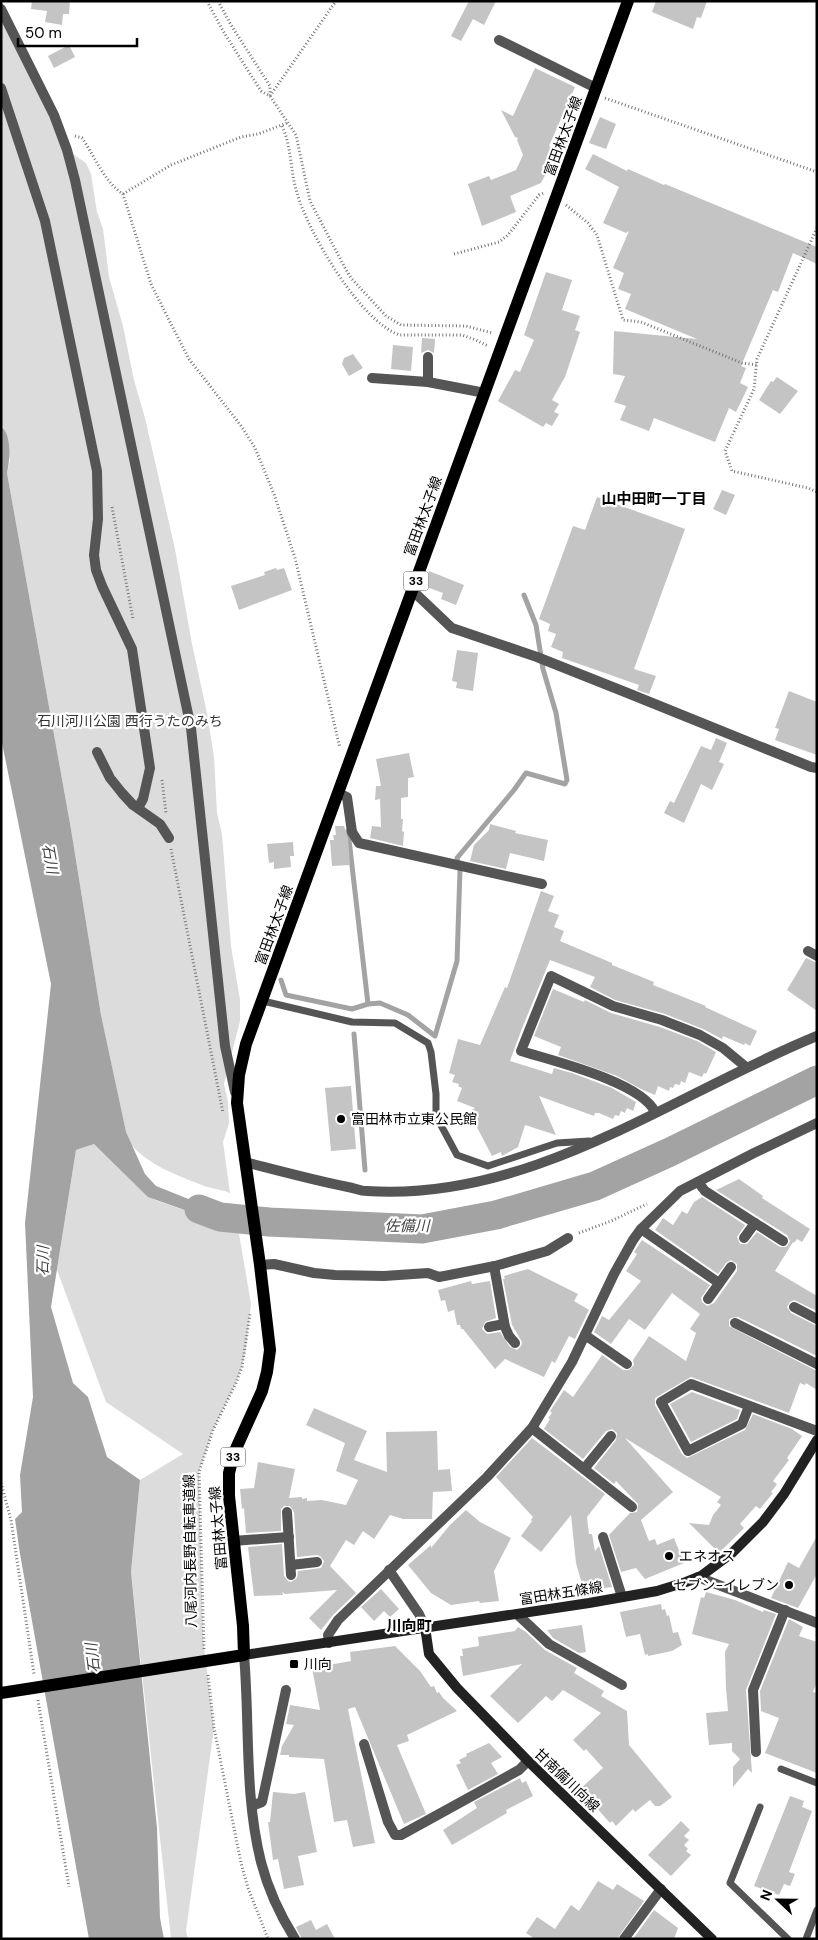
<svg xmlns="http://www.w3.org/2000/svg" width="818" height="1940" font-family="'DM Sans','Noto Sans JP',sans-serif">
  <rect width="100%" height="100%" fill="#fff"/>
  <g fill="#dcdcdc">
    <path d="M1,9l66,141 19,13 5,11 6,38 6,17 6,48 14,49 11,54 11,38 30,131 17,95 15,69 7,44 3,56 5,21 9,112 9,54v21l-16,63 4,18 1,21 -6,19 7,51c-7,-3 -15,-4 -23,-6 -28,-11 -62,-22 -80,-48l-26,-124 -30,-186 -64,-356 3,-12 -6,-33 -3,-3z"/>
    <path d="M94,1144l61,56 66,23 16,-1 14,82 -5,44 -4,19 -6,16 -23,47 -14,42 4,166 11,90 -28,203 2,8h-17l-40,-367 9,-92 43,-26 -77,-52 -49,-132 19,-120z"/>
  </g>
  <path fill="#a3a3a3" d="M1,426c11,9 9,34 6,47l64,356 30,186 25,117 19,42 11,12 65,26 14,2 2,8 -16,1 -73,-26 -54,-53 -18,6 -25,157 22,76 15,14 19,60 33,23 -9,92 26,256 3,90 4,21h-75l-69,-385 -5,-35 7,-7 -2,-37 13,-78 -8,-174 26,-239 -50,-246z"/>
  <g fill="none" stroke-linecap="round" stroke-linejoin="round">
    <g stroke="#a3a3a3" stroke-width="5">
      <path d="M348,831l20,173"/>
      <path d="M281,980l5,15 66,14 16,-5 12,-1 28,12 27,21 22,-75 3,-91 -3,-12 57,-68 12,-17 39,11 2,-4 -11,-67 -13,-44 -7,-44 -12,-30"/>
      <path d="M354,1034l11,136"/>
    </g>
    <path stroke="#a3a3a3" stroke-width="29" d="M199,1209l21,8 49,5 153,7 74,-14 99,-29 75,-34 147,-72"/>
  </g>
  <g fill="#c4c4c4">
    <path d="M32,1h38l-1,13h-6l-1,11 -17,-3 2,-11 -16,-2z"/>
    <path d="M469,1h27l-12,24 -11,-6 -12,22 -10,-5z"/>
    <path d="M656,1h51l-6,17 -4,-1 -4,12 -41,-17z"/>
    <path d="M69,45l6,12 -21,11 -6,-12z"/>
    <path d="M535,68l40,19 -26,59 9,4 -17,33 -31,13 6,16 -34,14 -14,-42 21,-8 2,4 25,-10 7,-15 -6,-15 1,-2 -3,-1 -14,-27 12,6z"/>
    <path d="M600,117l16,7 -10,25 -17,-6z"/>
    <path d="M593,154l34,17 1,-2 36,16 1,-1 152,63v17l-24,-11 -15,39 -5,-2 -32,76 5,2 -6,15 8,4 -12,25 -7,-4 -14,34 -61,-24 -5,13 -29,-11 6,-14 -12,-4 11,-26 -12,-2 1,-43 83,8 -72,-30 6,-15 -13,-5 6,-16 -11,-5 16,-37 -3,2 -23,-10 16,-36 -34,-18z"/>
    <path d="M546,272l26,8 -10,30 18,6 -5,14 5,2 -15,45 -13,23 7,4 -5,8 5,2 -7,12 -6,-3 -3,4 -45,-26 17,-31 5,2 14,-32 -10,-5z"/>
    <path d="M422,338l13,1 -1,14 -6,-3 -7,3z"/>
    <path d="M393,345l20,2 -2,24 -20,-2z"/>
    <path d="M353,354l10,14 -14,8 -7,-12 2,-6z"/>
    <path d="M777,377l21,14 -18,23 -21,-14 12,-19 2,1z"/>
    <path d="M722,490l13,5 -9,20 -13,-6z"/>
    <path d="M597,497l88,32 -51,140 22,7 -7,18 -12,-4 2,-5 -77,-27 1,-6 -12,-5 5,-13 -8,-3 2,-7 -11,-5 34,-93 12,4z"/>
    <path d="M276,568l1,2 7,-2 8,22 -53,20 -8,-24 34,-11 -1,-3z"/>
    <path d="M429,571l35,14 -8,20 -15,-6 2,-6 -19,-7z"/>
    <path d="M457,650l21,3 -5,38 -17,-3 1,-6 -5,-1z"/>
    <path d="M789,691l28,11v53l-42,-15 4,-11 -4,-1z"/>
    <path d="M716,738l11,5 -8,19 5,2 -12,26 -11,-6 -17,39 -20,-10 6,-12 4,2 27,-57 10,4z"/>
    <path d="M409,753l5,24 -6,1v19l-7,1v21h2l-1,12 2,1 -1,14 -33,-8 2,-12 9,1 -1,-28 -5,1 1,-14h5l-5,-27z"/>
    <path d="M490,824l26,7 -1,2 33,7 -4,21 -34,-8 -4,16 -36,-8 4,-16 15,-15z"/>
    <path d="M335,826h9l4,12 2,27 -18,1 -2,-26h4l-1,-5h3z"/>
    <path d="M293,842l1,14h-4l1,11 -17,2v-7l-5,1 -2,-19z"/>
    <path d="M541,891l13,5 -6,15 11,4 -5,12 10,4 -4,10 52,22v2l42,17 -1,3 53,21 -1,1 52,24 -7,15 -5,-3 -1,2 -21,-9 -1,3 -19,-10 -38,-15 -50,-14 -25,-13 5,-10 -45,-17 -29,71 -11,30 42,13 2,-6 18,5 40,15 24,14 -3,9 -6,-3 -2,5 -4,-2 -2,5 -4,-1 -2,4 -14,-6h-4l-1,3 -55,-20 17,39 -31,-10 -7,22 -16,9 -1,-4 -9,4 -23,-44 6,-4 -18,-7 5,-13 -4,-2 1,-2 -7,-2 3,-7 -6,-2 9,-34 22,6 25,-58 2,1z"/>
    <path d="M806,958l11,5v48l-30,-21z"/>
    <path d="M553,989l31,13 1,-2 26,13 49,14 37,14 19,11 -10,22 -2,-1 -2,4 -13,-5 -4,11 -4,-2 -1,4 -5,-1 -2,4 -3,-1 -1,4 -11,-5 -3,9 -12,-5 -26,-14 -59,-21 3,-8 -27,-11z"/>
    <path d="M351,1086l5,63 -25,2 -6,-63z"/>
    <path d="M739,1179l24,17 -1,2 48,31 -8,13 -5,-3 -3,4 -1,-1 -18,29 42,25v15l-23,-11 -4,2 -3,5 4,6 26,13v30l-79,-39 -7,1 -2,2v6l88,45v19l-11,-7 -1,2 -5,-2 -11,30 -98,-36 -36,21v7l27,49 5,4 58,-28 8,-16 39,15 10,7 -15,22 2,2 -16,21 4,3 -6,8 2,1 -13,16 -4,-3 -16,18 4,4 -25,25 -30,-30 20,2 4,-10 8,-10 -4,-3 4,-5 -96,-59 48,54 -32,28 8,21 6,-2 2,6 17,-7 10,25 -39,16 -9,-11 -15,4 -12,-37 21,-22 7,-1 1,-8 -22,-23 -2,3 -20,-16 22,-28 1,-7 -5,-4 -6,2 -23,28 -39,-30 6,-10 -2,-1 4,-5 -2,-2 14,-21 9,7 29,-42 21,15h6l5,-5 -1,-5 16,-24 37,25 10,-28 -6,-4 10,-15 -28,-21 -27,37 -16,-11 -18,25 -17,-12 8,-16 7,4 32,-39 -15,-10 11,-17 -3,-2 8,-12 68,45 -9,13 1,4 5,4 7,-3 23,-32v-7l-6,-4 -5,3 -8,11 -63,-44 8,-12 10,7 9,-14 5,3 7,-12 8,-5 43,28 -8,12 3,7h7l10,-12 23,15h6l2,-2 2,-4 -3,-6 -71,-45z"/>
    <path d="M528,1269l50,25 -4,7 15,9 -14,29 -6,-3 -14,27 -3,-2 -8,16 -39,-18 -10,10 -32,-40h-2l-1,-4h-3l-3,-15 -6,2 -3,-12 -4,1 -3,-11 33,-9 1,3 18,-3 6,37 -11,4 -3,7 5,5 13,-2 10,15 7,3 4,-4 1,-4 -10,-17 -9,-46h2l-1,-3z"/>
    <path d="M692,1392l48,18 -3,9 -46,23 -21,-38z"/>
    <path d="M314,1408l53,23 -13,29 33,12 -1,-40 51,-1 1,39 12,-1 2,22 -19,1 -1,27h-29l-13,-4 -16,24 -11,-8 -9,14 -8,-5 -16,26 26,27 -23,22 -12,15 -12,-12 28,-28 -52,4 -3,-2 1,3 -29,1 -6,-49 34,-3 2,32 4,5 3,1 6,-4 1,-7 23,-3 3,-7 -4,-5 -3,-1 -20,2 -3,-45 -4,-6h-6l-3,3v22l-35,2 -2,-25 -2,1 -2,-20 14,-1 4,-26 37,7 -6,29 13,-1v2l5,-1v3l15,-1 24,5 12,-25 -22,-9 9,-28 -39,-18z"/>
    <path d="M532,1438l73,56 -18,23 2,17h3l3,17 4,-5 13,41 -28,4 -8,-28 -5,-48 -30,37 -20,-16 11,-15 -1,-1 2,-3 -37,-40z"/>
    <path d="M466,1510l14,12 31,16 -17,33 5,30 -19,2 -1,-2 -28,4 -20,-12 -23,-28 23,-20v3l19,-23z"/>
    <path d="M817,1536v38l-19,34 -27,-10 17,-36 11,6z"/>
    <path d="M381,1589l18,20 -9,8 -6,-6 -10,10 -13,-14z"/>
    <path d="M706,1592l29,8 28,12 1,-2 12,4 -30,76 6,83 -4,-4 -15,18v-20l7,-8 -8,-8v-8l-23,2 -3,-32 22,-2 -2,-23 -1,-36 4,-8 -37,-10 9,-37 3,1z"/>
    <path d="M661,1604l1,6 3,-1 2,7 2,-1 4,18 5,-1 4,13 -10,6 -24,5v-2l-3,1 -5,-21 -14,3 -6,-25z"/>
    <path d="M789,1619l14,8 -4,9 18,6v40l-4,10 4,1v80l-52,-20 14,-35 -18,-7 -1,-20z"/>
    <path d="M582,1625l4,27 -7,1 -26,-15 -6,-8z"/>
    <path d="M518,1627l8,5 19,18 32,18 -3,5 30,18 -3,5 26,15 2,34 43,52 -12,9h-5l-5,-6 -15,12 -2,-3 -17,17 -4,-5 -2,2 -30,-34 23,-21 -17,-19 -2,2 -11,-11 28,-27 -38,-23 -11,11 -6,-5 -28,27 -28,-27 32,-32 -59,12 -3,-20h3l-1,-7 17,-3 -1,-9 37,-6z"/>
    <path d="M395,1646l25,25 11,16 3,-1 3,7 2,-1 4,6 14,13 -50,24 2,6 -12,4 29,69 -22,10 -49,-117 -7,2 27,134 -22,4 -6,-27 -13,2 -10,-63 -35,-2v-2h-9l2,-9 12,-21 -8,-1 4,-19 30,5 -8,-42 39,-7 -1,-9z"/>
    <path d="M489,1743l13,14 -11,6 7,11 -30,16 -12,-25 5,-2 -2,-3 8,-4 -1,-2z"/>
    <path d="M520,1778l2,5 4,-2 7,15 -27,14 1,3 -55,32 -9,-15 34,-22 -3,-6z"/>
    <path d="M273,1792l21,2 11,-2 12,60 -19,4 6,29 -20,4 -6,-30 -5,1 -5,-38h2z"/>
    <path d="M790,1796l14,5 -2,6 10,4 -23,61 6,2 -5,12 -6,-2 -5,11 -25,-9z"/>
    <path d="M681,1821l9,9 -6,6 5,4 -5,5 4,4 -2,2 5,4 -20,21 -23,-21z"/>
    <path d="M598,1881l15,9 4,-6 27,17 -27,38h-82l-9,-6 11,-16 18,12 16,-24 8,6z"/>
    <path d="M654,1910l24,18 -4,11h-41z"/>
    <path d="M311,1920l5,10 11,-6 8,15h-33l-6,-12z"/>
  </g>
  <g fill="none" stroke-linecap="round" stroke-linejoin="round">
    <g stroke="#777" stroke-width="3" stroke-dasharray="1 2.5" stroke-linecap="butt">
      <path d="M207,1l16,30 38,60 9,5 26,39 14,66 34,65 7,12 35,38 15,9 65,1 26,7"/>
      <path d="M218,1l13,24 39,61v9"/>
      <path d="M270,96l66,-95"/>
      <path d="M605,98l212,74"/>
      <path d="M282,126c10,21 8,45 15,67 11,39 64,130 103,142h62l14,5 12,6"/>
      <path d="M75,136l7,2c12,17 23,45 41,56l28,90 18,36 20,39 53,68 13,21 19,46 21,64 45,190"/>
      <path d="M123,194l48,-29 70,-28 17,-3 29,-11"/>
      <path d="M566,205l22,18 9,12 26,85 18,2 101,41 15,2"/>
      <path d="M817,228l-60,131 -3,30 -29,62 7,20 76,17 9,4"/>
      <path d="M454,254l45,-12 9,-7 31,-40 5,-2"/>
      <path d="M112,507l21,112"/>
      <path d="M162,780l4,33"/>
      <path d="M171,849l52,264"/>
      <path d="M579,1233l32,-12 36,-17"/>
      <path d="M1,1483l10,37 23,154"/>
      <path d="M204,1649l-5,-177 14,-42 23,-47 6,-16 8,-53"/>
      <path d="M208,1675l6,53 27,135 7,25 20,51"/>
      <path d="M38,1700l31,187"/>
    </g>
    <g stroke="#555" stroke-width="7">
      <path d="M263,1001l89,21 43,1 33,20 3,9 5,42v22l21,39 31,11 69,-23 32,-2"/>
      <path d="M781,1769l36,14"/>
      <path d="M760,1807l-30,76 58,56"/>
      <path d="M806,1939l11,-29"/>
    </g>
    <g stroke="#555" stroke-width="10">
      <path d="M1,88l44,133 52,250 1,48 -4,36 2,15 6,16 30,63 18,119 -7,31 -5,9"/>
      <path d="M97,752l13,26 12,15 11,12 27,19 9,14"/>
    </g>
    <g stroke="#555" stroke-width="10">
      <path d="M499,40l97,48"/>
      <path d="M372,378l56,4 57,11"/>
      <path d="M428,382v-25"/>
      <path d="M412,590l40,38 85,29 93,37 181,73 6,1"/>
      <path d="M338,793l9,4 5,35 7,11 183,41"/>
      <path d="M808,951l9,5"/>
      <path d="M655,1112c-14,-30 -102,-51 -134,-61l30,-75 62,30 49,14 38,15 23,13 23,19"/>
      <path d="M245,1162c35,9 68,18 103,25 7,1 12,4 19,4 164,11 305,-96 450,-155"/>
      <path d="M698,1182l7,9 78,50"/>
      <path d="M641,1229l78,54"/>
      <path d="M744,1238l11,-15"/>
      <path d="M260,1265l14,-1 40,9 21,2 49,1 44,-3 11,4 56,-11 52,-15 21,-13"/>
      <path d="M494,1266l11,61 4,9 6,7"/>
      <path d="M708,1299l23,-32"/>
      <path d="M794,1307l23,12"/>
      <path d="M735,1323l82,41"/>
      <path d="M489,1327l15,-3"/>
      <path d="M585,1335l42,29"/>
      <path d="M749,1406l-7,18 -54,27 -27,-49 30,-18 126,47"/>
      <path d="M532,1428l100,79"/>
      <path d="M584,1469l27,-33"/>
      <path d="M287,1512l4,63"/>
      <path d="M603,1537l19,60"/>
      <path d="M233,1541l56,-4"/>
      <path d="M291,1565l26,-3"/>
      <path d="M698,1577l119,46"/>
      <path d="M517,1614l32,30 73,41"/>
      <path d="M329,1643l-1,-8 10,-15 149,-143 45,-49 40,-66 42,-88 19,-34 8,-11 39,-38 74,-38 63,-30"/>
      <path d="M244,1655c6,69 0,139 17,207 7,27 19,53 34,77"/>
      <path d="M364,1744l24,78 7,13h6l118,-65 9,-9"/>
      <path d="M756,1752l-3,-62 32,-80"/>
      <path d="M252,1806l10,-4 24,-112"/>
      <path d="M624,1939l37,-50"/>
    </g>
    <g stroke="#555" stroke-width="10">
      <path d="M1,9l53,106 13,35 8,30 116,548 34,318 10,46"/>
      <path d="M389,1570l30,44 6,13"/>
    </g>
    <g stroke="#222" stroke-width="10">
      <path d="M425,1627l4,27 28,34 71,73 184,178"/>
      <path d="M244,1655l345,-52 68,-12 29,-9 15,-6 31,-23 31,-31 21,-28 33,-54"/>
    </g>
    <path stroke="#000" stroke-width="12" d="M1,1693l243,-38 -1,-29 -14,-130v-23l5,-20 28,-62 5,-19 3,-22 -10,-85 -23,-162 2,-28 7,-31 382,-1043"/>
  </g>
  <g fill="#000" stroke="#fff" stroke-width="2">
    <circle cx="341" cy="1119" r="5"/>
    <circle cx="669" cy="1556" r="5"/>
    <circle cx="789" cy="1585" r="5"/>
    <rect x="289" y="1659" width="10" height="10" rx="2.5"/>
  </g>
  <g text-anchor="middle" stroke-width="4.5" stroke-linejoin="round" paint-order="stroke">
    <g fill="#fff" stroke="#4c4c4c" stroke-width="1">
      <rect x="403.5" y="571.5" width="25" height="19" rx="4"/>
      <rect x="220.5" y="1447.5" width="25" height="19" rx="4"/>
    </g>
    <g font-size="12" font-weight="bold" fill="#000">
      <text x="416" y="585">33</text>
      <text x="233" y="1461">33</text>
    </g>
    <g font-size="14" fill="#000" stroke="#fff">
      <text transform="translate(563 136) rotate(-70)" y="5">富田林太子線</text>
      <text transform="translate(423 516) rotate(-70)" y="5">富田林太子線</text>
      <text transform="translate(274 925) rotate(-70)" y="5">富田林太子線</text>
      <text transform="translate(218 1528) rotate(-95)" y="5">富田林太子線</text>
      <text transform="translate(190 1551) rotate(-91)" y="5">八尾河内長野自転車道線</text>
      <text transform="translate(561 1593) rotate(-9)" y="5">富田林五條線</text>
      <text transform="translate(567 1780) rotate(44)" y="5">甘南備川向線</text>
    </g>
    <g font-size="14" fill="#333" stroke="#fff">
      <text x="130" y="726">石川河川公園 西行うたのみち</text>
    </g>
    <g font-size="14" fill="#000" stroke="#fff" text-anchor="start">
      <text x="351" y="1124">富田林市立東公民館</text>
      <text x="679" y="1561">エネオス</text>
      <text x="779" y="1590" text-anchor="end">セブン-イレブン</text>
      <text x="304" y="1669">川向</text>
    </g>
    <g font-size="15" font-weight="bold" fill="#000" stroke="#fff">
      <text x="654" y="504">山中田町一丁目</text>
      <text x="409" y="1631">川向町</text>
    </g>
    <g font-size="15" font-style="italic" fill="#444" stroke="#fff">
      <text transform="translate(50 859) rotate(80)" y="5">石川</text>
      <text x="407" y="1231">佐備川</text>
      <text transform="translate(43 1261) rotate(-89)" y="5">石川</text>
      <text transform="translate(93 1658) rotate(-97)" y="5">石川</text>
    </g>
  </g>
  <rect width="818" height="1940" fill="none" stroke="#000000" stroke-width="5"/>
  <g transform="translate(778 1900) rotate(292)" stroke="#ffffff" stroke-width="4" paint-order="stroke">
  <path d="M0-4L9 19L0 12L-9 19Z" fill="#000000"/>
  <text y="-8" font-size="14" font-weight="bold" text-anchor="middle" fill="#000000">N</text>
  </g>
  <path d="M18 38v8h119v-8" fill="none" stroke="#000000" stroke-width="2.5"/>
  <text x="25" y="38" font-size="15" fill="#000000" stroke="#ffffff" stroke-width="4" paint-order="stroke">50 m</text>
</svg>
